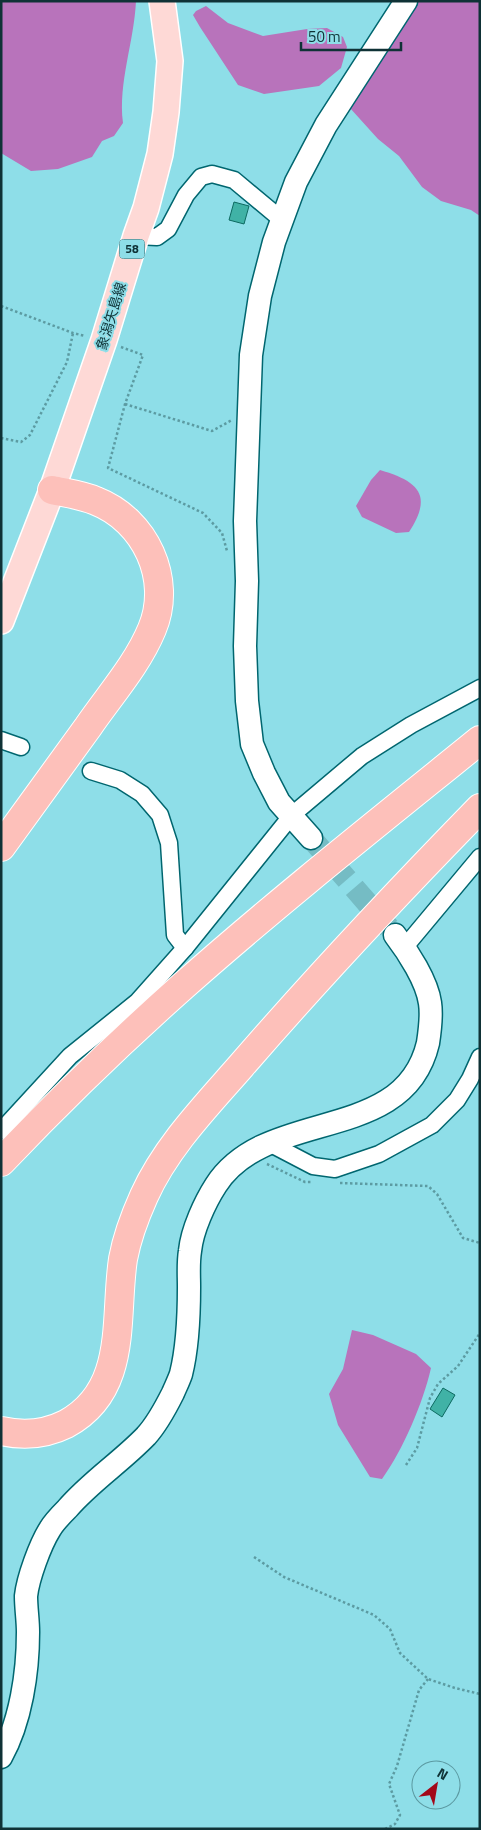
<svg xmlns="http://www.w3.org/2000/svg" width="481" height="1830" font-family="'Titillium Web','Noto Sans JP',sans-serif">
  <rect width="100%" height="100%" fill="#8edee8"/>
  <g fill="#b873bb">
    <path d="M1,1h135c-2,42 -18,81 -13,122l-9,13 -12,5 -10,16 -34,12 -27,2 -30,-18z"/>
    <path d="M418,1h62v215l-9,-6 -30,-9 -19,-14 -23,-31 -21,-17 -28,-31 10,-20z"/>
    <path d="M206,6l22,17 35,13 44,-7 20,-1 16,9 4,10 -6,21 -22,18 -55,8 -26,-9 -38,-58 -7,-12 3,-4z"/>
    <path d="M380,470c37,11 54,24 29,62l-13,1 -34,-16 -6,-11 15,-26z"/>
    <path d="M352,1330l21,5 43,19 15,14c-8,35 -28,82 -49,111l-12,-2 -32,-52 -9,-31 14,-25z"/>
  </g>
  <g fill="#40b2a6" stroke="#0d6a61">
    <path d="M234,202l15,4 -5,18 -15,-4z"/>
    <path d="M443,1388l12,7 -13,22 -12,-8z"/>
  </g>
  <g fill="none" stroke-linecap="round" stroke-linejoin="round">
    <path stroke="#75bcc4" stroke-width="22" stroke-dasharray="22 11" stroke-linecap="butt" d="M311,838l78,90"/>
    <defs>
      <g id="street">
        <path d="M136,236l21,1 11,-8 18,-34 15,-18 11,-3 22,6 48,40"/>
        <path d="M1,740l20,7"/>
        <path d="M91,771l29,9 22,14 18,21 9,28 6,92 10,13"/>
        <path d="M404,948l76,-91"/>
        <path d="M1,1131l69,-75 67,-54 48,-54 107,-133 70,-59 49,-31 69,-37"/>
        <path d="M269,1143l44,23 22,3 44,-15 53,-29 25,-25 13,-21 10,-22"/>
      </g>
      <g id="secondary">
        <path d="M311,838l-32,-36 -15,-29 -12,-29 -5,-43 -2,-55 2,-65 -2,-60 6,-166 9,-59 14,-54 22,-60 30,-57 80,-124"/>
        <path d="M1,1757c20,-36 27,-85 27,-125 0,-12 -2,-24 -2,-36 2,-18 14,-51 24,-67 4,-7 11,-14 17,-20 23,-27 54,-47 79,-73 11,-12 20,-29 27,-43 3,-7 6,-13 8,-19 7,-28 8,-58 8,-87 0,-12 -1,-24 1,-36 2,-21 15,-49 26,-66 51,-79 188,-39 212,-142 2,-13 4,-27 2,-40 -3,-22 -22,-51 -35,-68"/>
      </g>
      <path id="primary" d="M1,621l51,-131 52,-150 32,-104 10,-28 14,-54 6,-42 4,-51 -8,-60"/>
      <g id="highway">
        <path d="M1,847c29,-40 58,-80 87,-120 22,-32 49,-62 64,-98 21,-50 -7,-109 -56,-128 -14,-6 -30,-8 -44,-11"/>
        <path d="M1,1162c58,-61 119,-120 182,-176 96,-85 197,-165 297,-246"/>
        <path d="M1,1431c22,5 45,3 65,-7 63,-34 48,-106 57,-165 4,-22 12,-43 21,-63 22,-49 62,-90 97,-130 77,-89 157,-174 239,-258"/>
      </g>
    </defs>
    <use href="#street" stroke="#00666f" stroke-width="19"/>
    <use href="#secondary" stroke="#00666f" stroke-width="25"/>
    <use href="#primary" stroke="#fff" stroke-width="28"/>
    <use href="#highway" stroke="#fff" stroke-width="30"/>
    <g stroke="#5c9ba2" stroke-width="2.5" stroke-dasharray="2.5 2.5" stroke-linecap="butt">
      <path d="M1,306l72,27 12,3"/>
      <path d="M121,347l22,8 -18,49 -17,64 95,45 19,20 5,18"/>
      <path d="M125,404l87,27 20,-11"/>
      <path d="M1,438l20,4 9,-7 37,-73 6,-29"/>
      <path d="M267,1164l38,18h7"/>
      <path d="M340,1183l88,3 9,8 26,44 17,5"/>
      <path d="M406,1465l11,-17 13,-50 8,-14 20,-18 22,-33"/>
      <path d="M254,1557l30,20 90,38 16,14 10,24 28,26 27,9 25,6"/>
      <path d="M385,1829l10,-5 5,-9 -11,-31 8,-18 22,-76 9,-11"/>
    </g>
    <use href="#street" stroke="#fff" stroke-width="16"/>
    <use href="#secondary" stroke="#fff" stroke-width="22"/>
    <use href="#primary" stroke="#fed9d6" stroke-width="25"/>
    <use href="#highway" stroke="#fdc0ba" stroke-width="28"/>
  </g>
  <g text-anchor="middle" stroke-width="4" stroke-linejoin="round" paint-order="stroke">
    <rect fill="#8edee8" stroke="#35666b" stroke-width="1" x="119.5" y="239.5" width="25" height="19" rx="4"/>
    <g font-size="12" font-weight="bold" fill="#0f3236">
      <text x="132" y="253">58</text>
    </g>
    <g font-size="14" fill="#0f3236" stroke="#8edee8">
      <text transform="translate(111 316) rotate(-73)" y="5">象潟矢島線</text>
    </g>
  </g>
  <rect width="481" height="1830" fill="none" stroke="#0f3236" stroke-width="5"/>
  <g transform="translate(436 1785) rotate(31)"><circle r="24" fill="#8edee8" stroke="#5b99a1"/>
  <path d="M0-4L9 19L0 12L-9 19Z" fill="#a30819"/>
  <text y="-8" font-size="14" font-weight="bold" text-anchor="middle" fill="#0f3236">N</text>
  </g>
  <path d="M301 42v8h100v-8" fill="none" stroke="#0f3236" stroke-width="2.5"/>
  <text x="308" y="42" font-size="15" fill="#0f3236" stroke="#8edee8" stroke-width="4" paint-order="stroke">50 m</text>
</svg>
